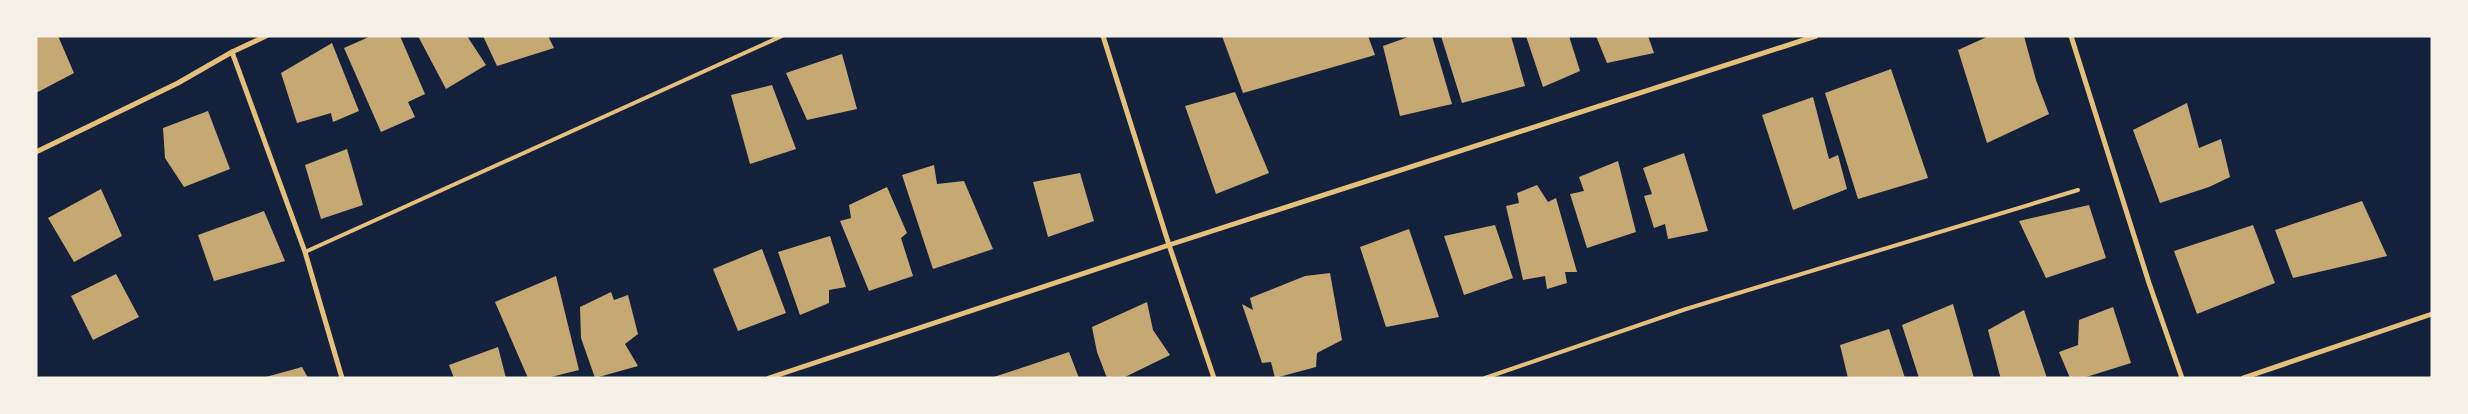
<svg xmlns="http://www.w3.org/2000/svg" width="2468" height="414" font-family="Mulish,sans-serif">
  <rect width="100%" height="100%" fill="#14213d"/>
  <g fill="#c6a872">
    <path d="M36,36h22l16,37 -38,20z"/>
    <path d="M371,36h29l25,58 -17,8 7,15 -34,15 -37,-84z"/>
    <path d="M418,36h49l19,29 -40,24z"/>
    <path d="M483,36h65l6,12 -57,18z"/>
    <path d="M1222,36h146l7,19 -132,38z"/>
    <path d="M1411,36h21l20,68 -52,12 -17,-70z"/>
    <path d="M1441,36h70l14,50 -63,17z"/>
    <path d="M1526,36h43l11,35 -37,16z"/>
    <path d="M1596,36h52l6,17 -47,10z"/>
    <path d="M1989,36h35l12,44 13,34 -62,29 -29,-93z"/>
    <path d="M332,43l27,68 -26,11 -2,-9 -34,10 -16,-50z"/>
    <path d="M842,54l15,55 -50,11 -21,-47z"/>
    <path d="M1891,69l37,109 -70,21 -33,-106z"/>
    <path d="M772,85l24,64 -46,15 -19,-69z"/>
    <path d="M1235,92l34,81 -53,21 -31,-88z"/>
    <path d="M1813,97l16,62 9,-4 9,34 -54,21 -31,-95z"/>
    <path d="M2187,103l12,45 22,-9 9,38 -21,10 -49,16 -27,-73z"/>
    <path d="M208,111l22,58 -46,18 -19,-29 -2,-30z"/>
    <path d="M347,149l16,56 -42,14 -16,-54z"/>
    <path d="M1684,153l24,78 -40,8 -3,-15 -11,4 -10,-32 8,-2 -9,-26z"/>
    <path d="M1618,161l18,71 -49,16 -17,-54 14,-3 -5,-14z"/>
    <path d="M934,165l3,19 27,-3 29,68 -60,20 -31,-94z"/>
    <path d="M1080,173l14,48 -46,16 -15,-55z"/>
    <path d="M1537,185l11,17 8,-4 21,74h-12l2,11 -20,6 -2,-13 -22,4 -17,-74 13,-3 -2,-10z"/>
    <path d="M887,187l20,46 -6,5 12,38 -44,15 -29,-70 11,-3 -2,-13z"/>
    <path d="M101,189l21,47 -48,26 -26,-44z"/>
    <path d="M2362,201l25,55 -94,22 -18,-48z"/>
    <path d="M2089,205l17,53 -60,20 -27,-57z"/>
    <path d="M264,211l21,50 -71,20 -16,-46z"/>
    <path d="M1495,225l18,53 -49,17 -20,-59z"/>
    <path d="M2253,225l22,58 -78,31 -23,-63z"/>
    <path d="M1409,229l30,88 -53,10 -26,-80z"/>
    <path d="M830,236l16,51 -17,3v13l-29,12 -22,-63z"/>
    <path d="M762,249l24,64 -48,18 -25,-62z"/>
    <path d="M1330,273l12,67 -25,13 -1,14 -41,11 -4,-16 -9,1 -20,-59 11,6 -3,-12 55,-22z"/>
    <path d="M116,274l23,43 -46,23 -22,-44z"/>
    <path d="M556,276l23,94 -32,8h-19l-33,-76z"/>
    <path d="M611,292l3,8 14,-5 10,39 -13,10 13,22 -43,12 -14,-40 -1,-31z"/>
    <path d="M1147,302l6,28 17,25 -47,23h-16l-10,-26 -5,-25z"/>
    <path d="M1953,304l21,74h-55l-17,-53z"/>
    <path d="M2113,307l18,56 -48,15h-13l-11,-26 19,-7 1,-25z"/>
    <path d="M2024,310l23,68h-46l-1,-2 -12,-46z"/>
    <path d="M1889,329l16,49h-57l-8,-33z"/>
    <path d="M498,347l8,31h-52l-5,-13z"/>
    <path d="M1069,352l10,26h-85v-1z"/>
    <path d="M302,367l6,11h-42v-1z"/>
  </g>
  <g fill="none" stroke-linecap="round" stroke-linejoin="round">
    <g stroke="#e5c07b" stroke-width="4">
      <path d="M305,252l477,-216"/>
      <path d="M1485,378l201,-69 392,-119"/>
    </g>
    <g stroke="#e5c07b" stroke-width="5">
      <path d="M1103,36l66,209 45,133"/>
      <path d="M2071,36l78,247 33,95"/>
      <path d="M232,52l73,200 37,126"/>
      <path d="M36,152l142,-69 54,-31 34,-16"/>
      <path d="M769,378l400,-133 647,-209"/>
      <path d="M2243,378l189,-64"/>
    </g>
  </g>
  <rect width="2468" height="414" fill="none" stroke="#f6f1e7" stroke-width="75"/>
</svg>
